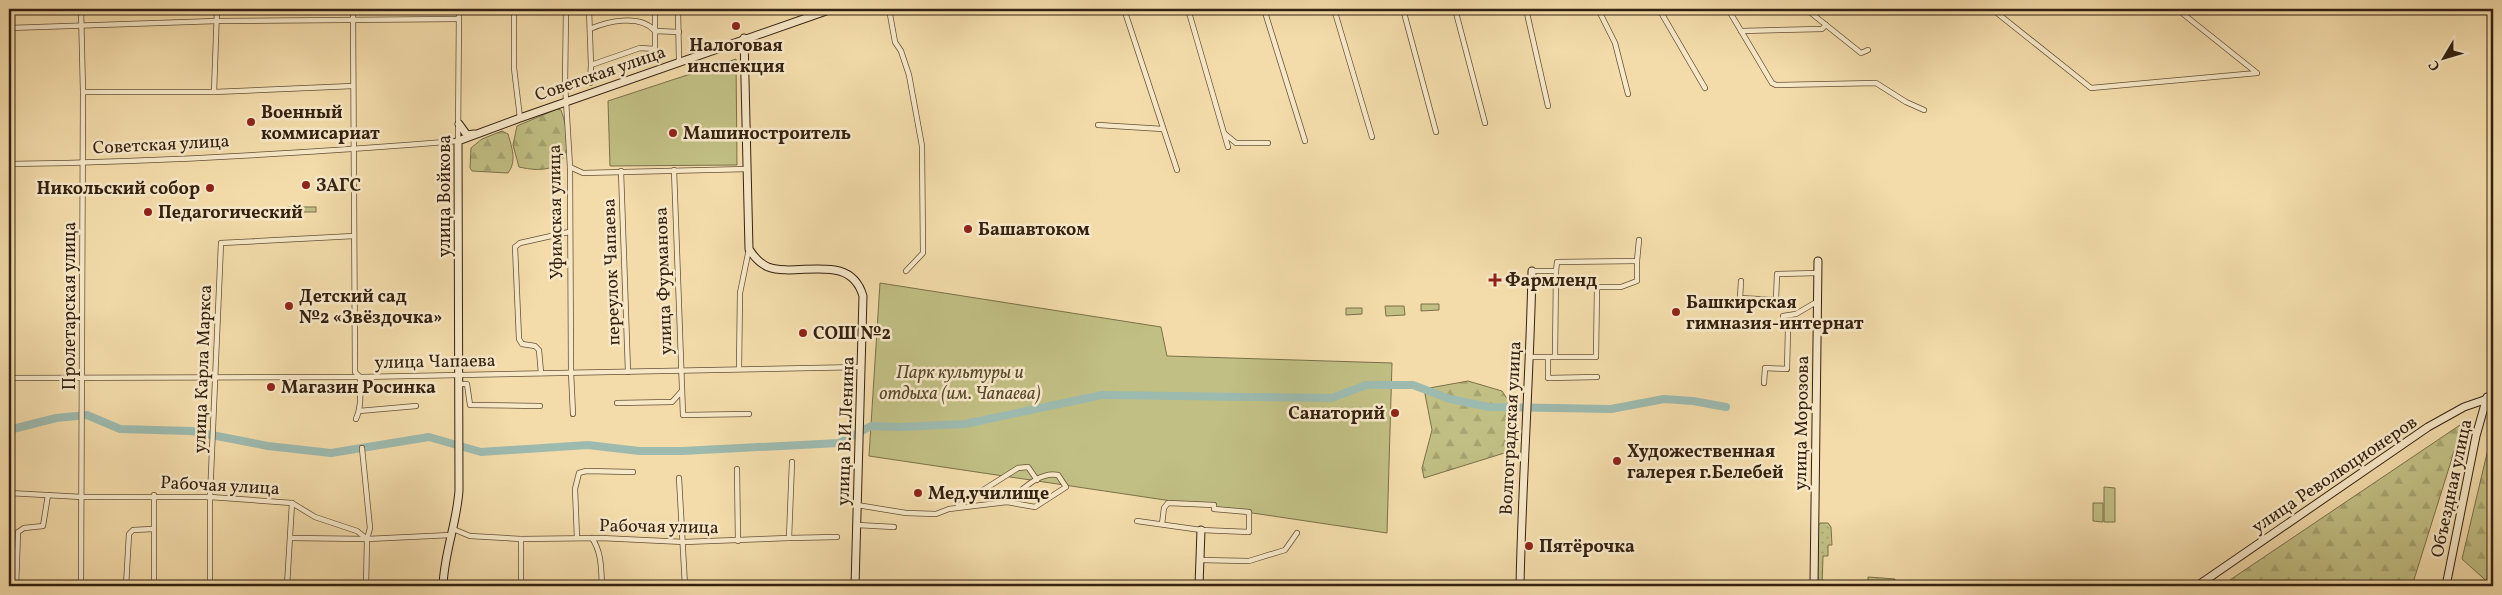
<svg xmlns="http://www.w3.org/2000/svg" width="2502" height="595" font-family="Vollkorn,serif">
  <defs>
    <pattern id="grass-dots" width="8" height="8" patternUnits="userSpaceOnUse" patternTransform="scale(1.25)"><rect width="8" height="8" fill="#c1bf84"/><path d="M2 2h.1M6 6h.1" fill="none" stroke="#a6a471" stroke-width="1.8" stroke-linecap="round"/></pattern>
    <pattern id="forest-firs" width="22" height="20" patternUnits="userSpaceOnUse" patternTransform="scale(1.25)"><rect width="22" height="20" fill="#c1bf84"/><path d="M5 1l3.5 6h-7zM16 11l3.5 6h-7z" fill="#a6a471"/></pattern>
  </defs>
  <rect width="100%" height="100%" fill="#f3dcaa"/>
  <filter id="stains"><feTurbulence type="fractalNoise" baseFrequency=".004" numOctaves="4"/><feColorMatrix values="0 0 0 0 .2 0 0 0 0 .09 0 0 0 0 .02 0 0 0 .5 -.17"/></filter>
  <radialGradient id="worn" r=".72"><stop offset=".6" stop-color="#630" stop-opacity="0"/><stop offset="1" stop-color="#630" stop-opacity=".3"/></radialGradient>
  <g fill="url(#grass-dots)" stroke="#7a704a">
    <path d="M1820,523h8l3,4 1,18h-4v11h-5l-1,30h-5l1,-60z"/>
    <path d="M1868,577l27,2 -1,7h-26z"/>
  </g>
  <g fill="url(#forest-firs)" stroke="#7a704a">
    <path d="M557,109l4,1c14,40 6,68 -42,57l-6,-22 4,-19z"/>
    <path d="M502,131l6,3c4,14 9,27 0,39l-36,-2 -2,-3 1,-20 11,-9z"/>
    <path d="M1468,381l34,10 15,23 -3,36 -90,28 -2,-10 10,-38 -8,-41z"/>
    <path d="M2463,423l-51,163h-191z"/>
    <path d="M2493,428v158h-1l-30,-27z"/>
  </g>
  <g fill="#c1bf84" stroke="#7a704a">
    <path d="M736,59l1,106 -127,1 -2,-65z"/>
    <rect x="288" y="207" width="28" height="5"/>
    <path d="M880,283l281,44 6,29 225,7 -5,170 -518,-77z"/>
    <path d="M1421,304h18v6l-18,1z"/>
    <path d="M1385,306h19l1,9 -19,1z"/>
    <path d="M1346,308h16v6l-16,1z"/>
    <path d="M2104,487l11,1v34h-11z"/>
    <path d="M2093,503h10v19l-10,-1z"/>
  </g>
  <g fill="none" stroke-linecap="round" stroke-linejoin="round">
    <path stroke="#9dbaaf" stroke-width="8" d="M9,430l47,-12 31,-3 33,14 71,2 77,15 63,7 98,-16 52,15 107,-7 51,6h43l157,-8 32,-17 29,1 65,-3 137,-29 230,3 34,-13h47l37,14 39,8 122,2 53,-10 29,2 33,6"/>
    <defs>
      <g id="street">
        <path d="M353,9l2,363 5,5c0,14 2,29 -4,42"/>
        <path d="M516,9l-2,6v53l6,50"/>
        <path d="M566,9l-1,75 5,83 1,205 2,42"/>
        <path d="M589,9l2,56 49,-17 15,1v-18l24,1"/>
        <path d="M678,9l1,53"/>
        <path d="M889,9l6,33 6,9 8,24 13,71 1,107 -17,18"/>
        <path d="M1124,9l53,161"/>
        <path d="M1188,9l40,138"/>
        <path d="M1264,9l41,132"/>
        <path d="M1334,9l38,128"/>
        <path d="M1403,9l33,123"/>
        <path d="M1455,9l30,114"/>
        <path d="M1526,9l22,97"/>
        <path d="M1598,9l17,34 13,51"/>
        <path d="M1659,9l46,79"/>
        <path d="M1728,9l44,74 4,2 100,-2 30,19 18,8"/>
        <path d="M1806,9l55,44 7,-3"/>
        <path d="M1992,9l99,79 166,-15 -80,-64"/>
        <path d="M9,28l208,-7 242,-2"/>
        <path d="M590,29c18,-8 50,-15 65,2"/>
        <path d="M655,31v-22"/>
        <path d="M1741,31l81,-2 4,-4"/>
        <path d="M590,83l1,-18"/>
        <path d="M83,92h131l139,-6"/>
        <path d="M214,92l3,-83"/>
        <path d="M1098,125l65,4"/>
        <path d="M1225,134l11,9h32"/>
        <path d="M9,164c150,-2 300,-11 449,-23l1,-132"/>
        <path d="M570,167l13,6 165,-4"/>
        <path d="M674,170l9,245 66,-1"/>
        <path d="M621,171l7,201"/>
        <path d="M1532,271h24l1,-9 80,-1 2,-21"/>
        <path d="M1741,281l-1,17 36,2 1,-26 41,-1"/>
        <path d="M1530,357h66l1,-70h24l16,-6v-20"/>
        <path d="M1548,357v21l49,-1"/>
        <path d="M1555,357l1,-86"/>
        <path d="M739,369l1,-76 9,-44"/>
        <path d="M541,373l-2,-23 -4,-4 -13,-2 -3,-5 -4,-92 5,-4 49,-11"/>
        <path d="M9,378l351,-1 501,-10"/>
        <path d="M1764,383l1,-15 22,1 1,-39 -3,-2 -2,-12 13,-2 22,-13"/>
        <path d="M460,384h7l3,21 70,1"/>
        <path d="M617,403l55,-1 9,-10"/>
        <path d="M359,411l57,-5"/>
        <path d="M362,448l8,80 -3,11 -1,47"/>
        <path d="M737,469l1,72"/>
        <path d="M679,478l6,108"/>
        <path d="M9,493l73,4h128l82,6 23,14 42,14 10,8 84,-4"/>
        <path d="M857,505l49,8 30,1 13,-5 58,-7 28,5 31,-20 -8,-12c-19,-4 -37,16 -51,27"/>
        <path d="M958,506l60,-38 10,-1 9,13"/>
        <path d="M1137,521l64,9 48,2v-20l-35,-3v-4l-46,-2 -4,5 -2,16"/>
        <path d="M857,525l37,2"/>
        <path d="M453,529l17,7 51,3 80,-1 83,4 105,-4 3,-76"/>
        <path d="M291,538l76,1"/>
        <path d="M577,538l-2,-49 4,-16 7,-2 47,1"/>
        <path d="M592,538c10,15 9,31 10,48"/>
        <path d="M789,538l48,-1"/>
        <path d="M1200,560l49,1 36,-11 12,-17"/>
        <path d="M16,586l2,-54 6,-4 19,-2 5,-31"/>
        <path d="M81,586l2,-494 -2,-83"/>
        <path d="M126,586l3,-52 4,-4 20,-1"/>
        <path d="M154,586v-91"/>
        <path d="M210,586v-89l11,-254 133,-7"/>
        <path d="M287,586l5,-83"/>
        <path d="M521,586v-47"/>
      </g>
      <g id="secondary">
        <path d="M744,38l5,211c5,8 10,14 19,18 30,11 82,-16 95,29l-8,290"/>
        <path d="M459,124l8,11 7,-1"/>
        <path d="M443,586c1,-33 14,-63 16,-96l-1,-349 62,-23 312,-109"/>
        <path d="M1199,586l2,-56"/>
        <path d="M1520,586c2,-105 10,-210 12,-315"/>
        <path d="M1814,586l4,-325"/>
        <path d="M2197,586l231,-159 36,-20 29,-10"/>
        <path d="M2446,586l30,-150 11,-39"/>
      </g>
    </defs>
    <use href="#street" stroke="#645037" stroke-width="6"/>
    <use href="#secondary" stroke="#342111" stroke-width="9"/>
    <use href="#street" stroke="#f7e8c8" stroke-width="4.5"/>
    <use href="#secondary" stroke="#f7e8c8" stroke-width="7"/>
  </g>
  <g fill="#8f2418" stroke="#f7e8c8" stroke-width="2">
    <circle cx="736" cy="26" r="5"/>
    <circle cx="251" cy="122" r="5"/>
    <circle cx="673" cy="133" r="5"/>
    <circle cx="306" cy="185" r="5"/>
    <circle cx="210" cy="188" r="5"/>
    <circle cx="148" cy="212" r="5"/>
    <circle cx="968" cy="229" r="5"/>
    <path d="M1492.5 272.5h5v5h5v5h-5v5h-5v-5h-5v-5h5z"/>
    <circle cx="289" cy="306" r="5"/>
    <circle cx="1676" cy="312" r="5"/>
    <circle cx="803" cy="333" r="5"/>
    <circle cx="271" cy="387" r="5"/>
    <circle cx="1395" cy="413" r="5"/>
    <circle cx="1617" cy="461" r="5"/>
    <circle cx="918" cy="493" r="5"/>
    <circle cx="1529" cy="546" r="5"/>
  </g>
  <g text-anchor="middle" stroke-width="5" stroke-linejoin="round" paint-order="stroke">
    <g font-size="18" font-weight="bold" fill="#342111" stroke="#f7e8c8" text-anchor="start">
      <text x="736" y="51" text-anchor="middle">Налоговая<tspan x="736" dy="21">инспекция</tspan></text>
      <text x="261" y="118">Военный<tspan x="261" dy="21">коммисариат</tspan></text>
      <text x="683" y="139">Машиностроитель</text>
      <text x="316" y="191">ЗАГС</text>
      <text x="200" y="194" text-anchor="end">Никольский собор</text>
      <text x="158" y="218">Педагогический</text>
      <text x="978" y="235">Башавтоком</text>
      <text x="1505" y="286">Фармленд</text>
      <text x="299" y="302">Детский сад<tspan x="299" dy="21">№2 «Звёздочка»</tspan></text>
      <text x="1686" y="308">Башкирская<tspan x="1686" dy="21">гимназия-интернат</tspan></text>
      <text x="813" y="339">СОШ №2</text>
      <text x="281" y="393">Магазин Росинка</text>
      <text x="1385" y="419" text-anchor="end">Санаторий</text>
      <text x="1627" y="457">Художественная<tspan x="1627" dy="21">галерея г.Белебей</tspan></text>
      <text x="928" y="499">Мед.училище</text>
      <text x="1539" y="552">Пятёрочка</text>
    </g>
    <g font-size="18" fill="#342111" stroke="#f7e8c8">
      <text transform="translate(600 73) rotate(-19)" y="6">Советская улица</text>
      <text transform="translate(161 144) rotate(-3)" y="6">Советская улица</text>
      <text transform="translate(444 196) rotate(-90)" y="6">улица Войкова</text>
      <text transform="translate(555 212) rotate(-91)" y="6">Уфимская улица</text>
      <text transform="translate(611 272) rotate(-92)" y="6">переулок Чапаева</text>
      <text transform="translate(663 281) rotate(-92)" y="6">улица Фурманова</text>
      <text transform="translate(69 306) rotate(-90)" y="6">Пролетарская улица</text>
      <text transform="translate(435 361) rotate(-1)" y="6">улица Чапаева</text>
      <text transform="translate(202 369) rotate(-88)" y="6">улица Карла Маркса</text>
      <text transform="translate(1801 423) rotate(-89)" y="6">улица Морозова</text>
      <text transform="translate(1510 428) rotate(-87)" y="6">Волгоградская улица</text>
      <text transform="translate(845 431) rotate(-88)" y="6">улица В.И.Ленина</text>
      <text transform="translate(2334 474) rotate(-34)" y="6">улица Революционеров</text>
      <text transform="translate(220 485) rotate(3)" y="6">Рабочая улица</text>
      <text transform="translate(2451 488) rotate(-78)" y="6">Объездная улица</text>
      <text transform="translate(659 526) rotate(1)" y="6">Рабочая улица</text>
    </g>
    <g font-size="18" font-style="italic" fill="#57482e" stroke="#f7e8c8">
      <text x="960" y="378">Парк культуры и<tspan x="960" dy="21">отдыха (им. Чапаева)</tspan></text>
    </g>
  </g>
  <rect width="2502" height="595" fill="none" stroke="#f3dcaa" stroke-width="30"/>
  <rect x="10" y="10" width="2482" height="575" fill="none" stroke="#342111" stroke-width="2.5"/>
  <rect x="15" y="15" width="2472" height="565" fill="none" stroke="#342111"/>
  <g transform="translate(2444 58) rotate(232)" stroke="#f7e8c8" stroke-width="4" paint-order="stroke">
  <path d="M0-4L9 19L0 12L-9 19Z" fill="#342111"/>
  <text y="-8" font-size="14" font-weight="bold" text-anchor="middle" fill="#342111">С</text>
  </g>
  <rect width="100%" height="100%" filter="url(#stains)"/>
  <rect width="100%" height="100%" fill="url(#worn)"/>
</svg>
